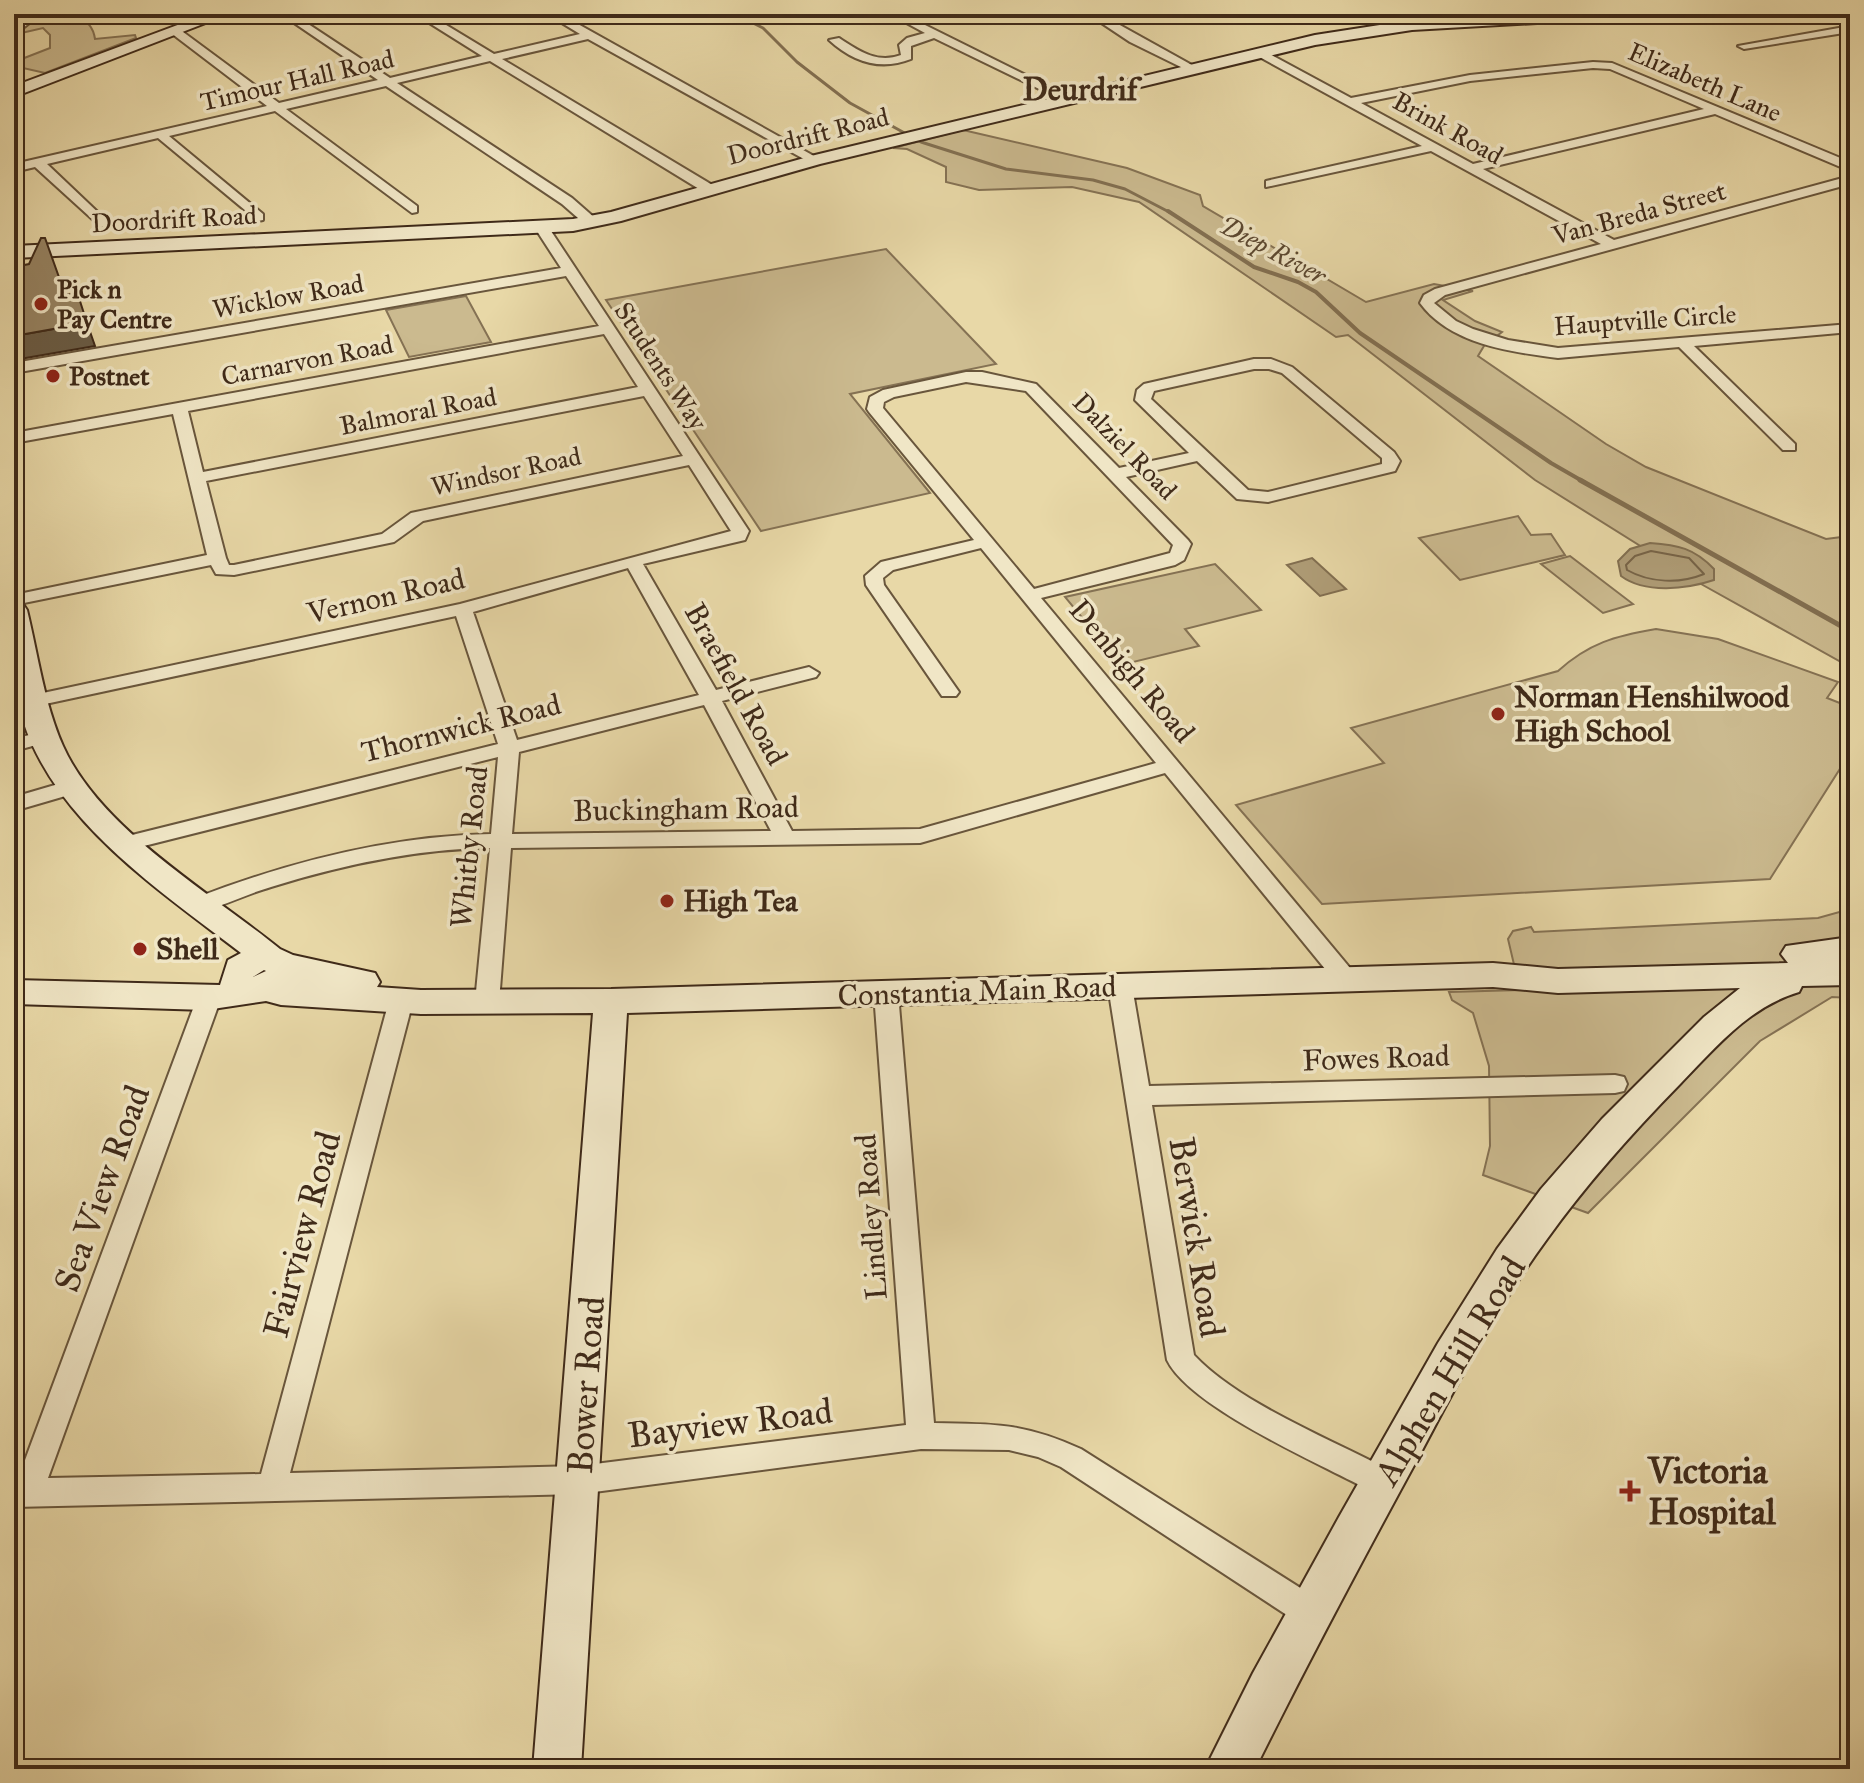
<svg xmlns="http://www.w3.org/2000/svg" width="1864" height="1783" font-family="'IM FELL Great Primer',serif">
  <rect width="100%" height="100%" fill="#e8d8a7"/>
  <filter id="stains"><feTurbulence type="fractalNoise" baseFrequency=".0025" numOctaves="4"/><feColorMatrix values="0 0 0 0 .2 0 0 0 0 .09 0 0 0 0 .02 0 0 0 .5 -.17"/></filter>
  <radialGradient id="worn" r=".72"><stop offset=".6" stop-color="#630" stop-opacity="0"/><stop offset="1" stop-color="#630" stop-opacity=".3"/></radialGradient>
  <g fill="#cbba8f" stroke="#857254" stroke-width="2">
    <path d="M40,14c22,0 51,-3 55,25l40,-4 1,3 -91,35 -31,-7v-4l36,-14v-13l-7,-7 -26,6z"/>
    <path d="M963,130l164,38 73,27 3,11 163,96 68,-18 39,7 -30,9 32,21 27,11 -18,14 -6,10 128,88 40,23 180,72 24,-3v131l-149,-83 -166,-104 -187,-145 -12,2 -197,-135 -67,-15 -93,3 -33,-8v-15l-39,-18 -14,-1z"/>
    <path d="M886,249l110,115 -146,30 80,99 -169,38 -155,-231z"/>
    <path d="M466,296l25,46 -82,15 -23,-47z"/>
    <path d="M1518,516l13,19 20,-1 14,21 -105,25 -41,-42z"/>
    <path d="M1570,556l63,48 -30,9 -62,-49z"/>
    <path d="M1215,564l46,46 -76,19 14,17 -78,19 -56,-68z"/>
    <path d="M1656,629l62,10 120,43 -11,16 23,9v46l-80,126 -448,25 -86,-99 148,-42 -33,-35 207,-57c31,-28 57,-35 98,-42z"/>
    <path d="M1850,909v89l-18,-1 -72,44 -172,172 -105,-38 7,-29 -1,-80 -16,-53 -21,-13 -3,-8 71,-2 -12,-51 5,-8 18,-4 3,5 284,-14z"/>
  </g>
  <g fill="#af9d77" stroke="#826f51" stroke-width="2">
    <path d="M1650,543c28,2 44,5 64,26v11c-27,9 -69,14 -93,-4l-3,-15 12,-12z"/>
    <path d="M1312,558l34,31 -26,7 -33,-31z"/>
  </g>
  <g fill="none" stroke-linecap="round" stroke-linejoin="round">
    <path stroke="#776448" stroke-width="2" d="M1651,551l38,7 15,16c-24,10 -54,9 -77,-4l-1,-5 9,-9z"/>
    <path stroke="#826f51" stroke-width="3" d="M735,14l28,14 34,34 53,41 71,39 85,27 87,11 32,9 46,24"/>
    <path stroke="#826f51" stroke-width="4" d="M1168,211l86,56 44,15 18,10 44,41 191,130 33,19"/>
    <path stroke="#826f51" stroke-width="5" d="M1580,480l270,151"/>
    <defs>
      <g id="street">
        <path d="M29,14h12l-27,21v-8z"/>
        <path d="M281,14h12l97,64 92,-22 -67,-42h13l66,40 86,-20 -33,-20h13l261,146 -10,3 -223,-124 -86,20 212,127v6h-10l-214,-131 -93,22 175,115 24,21v6h-10l-24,-21 -176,-118 -100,23 131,97v6l-5,1 -137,-102 -106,25 94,78v6l-5,1 -100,-83 -111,26 59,56v6l-5,1 -66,-60 -21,5v-8l253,-58 -96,-73v-4h8l100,74 99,-23z"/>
        <path d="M901,14h10l2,5 161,80 -10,2 -130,-63 -23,8v13c-30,12 -58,3 -82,-19l10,-2c20,13 38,26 62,17l-2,-10 8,-7 18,-5 -24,-13z"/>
        <path d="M1088,14h12l99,55 -10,2 -59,-29z"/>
        <path d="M1850,26v6l-106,17 -6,-3z"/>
        <path d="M1256,51h8l87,47 119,-23 123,-13 19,1 238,99v9l-135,-57 -232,55 131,71 236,-64v8l-405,111 -11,8 22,18 17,8 35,11 50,8 292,-24v8l-156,14 101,98v6h-12l-104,-103 -121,11c-48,-6 -108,-14 -138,-55l4,-8 11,-6 166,-45 -170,-93 -165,36v-6l156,-35 -166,-91zM1593,68l17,1 94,40 -231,55 -112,-61 109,-22z"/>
        <path d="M537,225h10l202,306 -4,9 -102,24 73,126 93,-23 10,6 -3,4 -94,24 70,130 128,-2 236,-66 -175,-215 -88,22 -10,8 1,7 75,107 -3,4h-14l-76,-111 -1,-9 16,-14 93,-22 -105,-128 -2,-3 3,-12 13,-7 83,-18h16l54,12 83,84 70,-15 -54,-53 2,-10 7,-6 110,-25h17l21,8 102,85 6,9 -5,10 -127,31 -31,-3 -40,-38 -71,16 62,63 3,4 -7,16 -9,5 -134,33 314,376 4,6 -4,6 -8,2 -8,-2 -174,-213 -245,70 -409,5 -12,154 -4,6 -8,3 -8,-3 -4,-6 15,-154c-75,1 -148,17 -219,39 -24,7 -46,18 -70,25l-8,-3 -3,-5 3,-5c96,-37 195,-63 298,-65l7,-77 -370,93 -8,-2 -3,-5 3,-5 378,-94 -42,-128 -420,90 -7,-2 -3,-4 3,-4 431,-92 271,-73 -42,-66 -266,56 -29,21 -160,33 -18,-1 -5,-9 -197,40v-10l193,-40 -34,-141 -159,29v-10l585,-107 -33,-50 -552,97v-10l547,-95 -26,-40zM604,334l34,53 -435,85 -15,-61zM1254,369h15l13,4 100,85v6l-114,28 -20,-2 -97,-91 3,-8zM966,382l60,9 147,154 -3,8 -136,36 -151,-181 1,-6 10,-5zM644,396l39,60 -272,57 -29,21 -148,31h-5l-3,-7 -20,-77zM628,568l71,127 -182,45 -44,-128zM704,705l67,126 -259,3 7,-82z"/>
        <path d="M44,731l10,6 -3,4 -37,10v-12z"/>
        <path d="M72,780l7,2 3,5 -3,5 -65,19v-14z"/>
        <path d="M1120,978l8,2 4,6 17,100 466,-11 9,2 3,7 -3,7 -9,2 -463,12 42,250c46,49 139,85 199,117l5,10 -5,10 -10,4 -10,-4c-50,-27 -183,-84 -206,-132l-59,-374 4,-6z"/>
        <path d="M886,985l8,2 4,6 36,430c62,1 90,0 147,26l240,152 5,11 -5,11 -11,4 -11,-4 -238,-156 -23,-10 -29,-7 -88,-1 -342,45 -565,13v-28h4l179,-481 4,-6 8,-2 8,2 4,6 -173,480 213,-4 128,-473 4,-6 8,-2 8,2 4,6 -123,472 289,-7 327,-41 -32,-432 4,-6z"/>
      </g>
      <g id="secondary">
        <path d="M207,14h22l-215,83v-11z"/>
        <path d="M1524,14h91l-8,5 -195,11 -97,15 -495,119 -199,57 -48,10 -559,27v-12l559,-27 38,-7 204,-57 500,-120 97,-15z"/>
        <path d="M14,602l9,2 4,6c11,45 17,93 36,136 37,83 148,147 217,203l13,6 82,18 5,9 -3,5 44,3 190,-1 882,-26 65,6 230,-6 -7,-9 5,-8 64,-9v24h-5h5v24l-48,1 -3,6c-50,15 -82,54 -118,91 -48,49 -94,100 -134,156 -50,68 -89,144 -129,219 -56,103 -111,206 -163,311h-50l48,-96 86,-156 99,-174 59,-94 44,-60 61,-70 102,-102 36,-29 -182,5 -65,-6 -866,26 -46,756h-48l60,-756 -172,1 -140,-9 -15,-4 -60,9 -192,-6v-24l206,5 8,-25 13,-7c-91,-70 -216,-151 -227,-277 -2,-24 0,-50 0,-74zM264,970l2,1 -13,6z"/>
      </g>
    </defs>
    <use href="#street" stroke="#69563c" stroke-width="4"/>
    <use href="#secondary" stroke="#3f2a19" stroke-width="4"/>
    <use href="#street" fill="#f0e6c6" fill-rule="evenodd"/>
    <use href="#secondary" fill="#f0e6c6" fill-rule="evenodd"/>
  </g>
  <path fill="#6a5c45" stroke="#3f2a19" stroke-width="2" d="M87,323l8,23 -81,14v-24z"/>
  <path fill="#978463" stroke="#3f2a19" stroke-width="2" d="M41,238h4l20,56 13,1 9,28 -73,13v-69l15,-3z"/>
  <g fill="#8f2418" stroke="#f0e6c6" stroke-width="3">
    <circle cx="41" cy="304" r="8"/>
    <circle cx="53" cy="376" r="8"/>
    <circle cx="1498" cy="714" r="8"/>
    <circle cx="667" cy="901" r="8"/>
    <circle cx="140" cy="949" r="8"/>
    <path d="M1626 1479h8v8h8v8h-8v8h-8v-8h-8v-8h8z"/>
  </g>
  <g text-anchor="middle" stroke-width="7" stroke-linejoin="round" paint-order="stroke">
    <g font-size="26" fill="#3f2a19" stroke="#f0e6c6">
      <text transform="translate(297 80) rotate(-13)" y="9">Timour Hall Road</text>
      <text transform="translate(1705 82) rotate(23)" y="9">Elizabeth Lane</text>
      <text transform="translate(1448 128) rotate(29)" y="9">Brink Road</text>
      <text transform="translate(808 136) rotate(-14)" y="9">Doordrift Road</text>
      <text transform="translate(1639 213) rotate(-15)" y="9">Van Breda Street</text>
      <text transform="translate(174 219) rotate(-3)" y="9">Doordrift Road</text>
      <text transform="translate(288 296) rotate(-10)" y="9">Wicklow Road</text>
      <text transform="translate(1645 320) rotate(-4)" y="9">Hauptville Circle</text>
      <text transform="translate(307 360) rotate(-11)" y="9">Carnarvon Road</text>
      <text transform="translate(661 366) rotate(57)" y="9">Students Way</text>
      <text transform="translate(418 411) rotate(-11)" y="9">Balmoral Road</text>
      <text transform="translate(1125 446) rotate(46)" y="9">Dalziel Road</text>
      <text transform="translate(506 471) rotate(-12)" y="9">Windsor Road</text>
    </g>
    <g font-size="26" font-style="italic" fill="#5b4730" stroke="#f0e6c6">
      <text transform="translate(1273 250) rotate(28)" y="9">Diep River</text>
    </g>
    <g font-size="26" font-weight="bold" fill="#3f2a19" stroke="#f0e6c6" text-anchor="start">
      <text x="57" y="298">Pick n<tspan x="57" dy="30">Pay Centre</tspan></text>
      <text x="69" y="385">Postnet</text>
    </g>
    <g font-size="30" fill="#3f2a19" stroke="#f0e6c6">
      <text transform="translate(386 596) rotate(-13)" y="10">Vernon Road</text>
      <text transform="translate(1132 671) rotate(50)" y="10">Denbigh Road</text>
      <text transform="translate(736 684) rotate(61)" y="10">Braefield Road</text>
      <text transform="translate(461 728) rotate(-14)" y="10">Thornwick Road</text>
      <text transform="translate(686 809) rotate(-1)" y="10">Buckingham Road</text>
      <text transform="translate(469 847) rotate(-84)" y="10">Whitby Road</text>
      <text transform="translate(977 991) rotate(-2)" y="10">Constantia Main Road</text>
      <text transform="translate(1376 1058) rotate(-2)" y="10">Fowes Road</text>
      <text transform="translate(871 1217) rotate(-94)" y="10">Lindley Road</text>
    </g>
    <g font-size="30" font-weight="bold" fill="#3f2a19" stroke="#f0e6c6" text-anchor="start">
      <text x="1514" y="707">Norman Henshilwood<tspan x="1514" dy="34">High School</tspan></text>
      <text x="683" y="911">High Tea</text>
      <text x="156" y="959">Shell</text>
    </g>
    <g font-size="32" font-weight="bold" fill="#3f2a19" stroke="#f0e6c6">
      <text x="1080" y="100">Deurdrif</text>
    </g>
    <g font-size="36" fill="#3f2a19" stroke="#f0e6c6">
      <text transform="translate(101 1188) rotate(-70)" y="13">Sea View Road</text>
      <text transform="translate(301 1234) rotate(-75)" y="13">Fairview Road</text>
      <text transform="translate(1198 1237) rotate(81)" y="13">Berwick Road</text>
      <text transform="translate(1449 1370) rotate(-59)" y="13">Alphen Hill Road</text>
      <text transform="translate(585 1385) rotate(-86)" y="13">Bower Road</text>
      <text transform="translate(730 1422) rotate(-7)" y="13">Bayview Road</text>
    </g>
    <g font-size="36" font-weight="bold" fill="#3f2a19" stroke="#f0e6c6" text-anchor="start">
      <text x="1648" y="1483">Victoria<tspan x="1648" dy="41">Hospital</tspan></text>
    </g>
  </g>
  <rect width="1864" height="1783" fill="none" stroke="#e8d8a7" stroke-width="48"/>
  <rect x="16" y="16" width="1832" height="1751" fill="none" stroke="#3f2a19" stroke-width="4"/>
  <rect x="24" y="24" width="1816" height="1735" fill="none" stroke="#3f2a19" stroke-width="2"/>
  <rect width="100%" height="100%" filter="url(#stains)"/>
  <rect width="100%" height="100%" fill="url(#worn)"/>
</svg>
